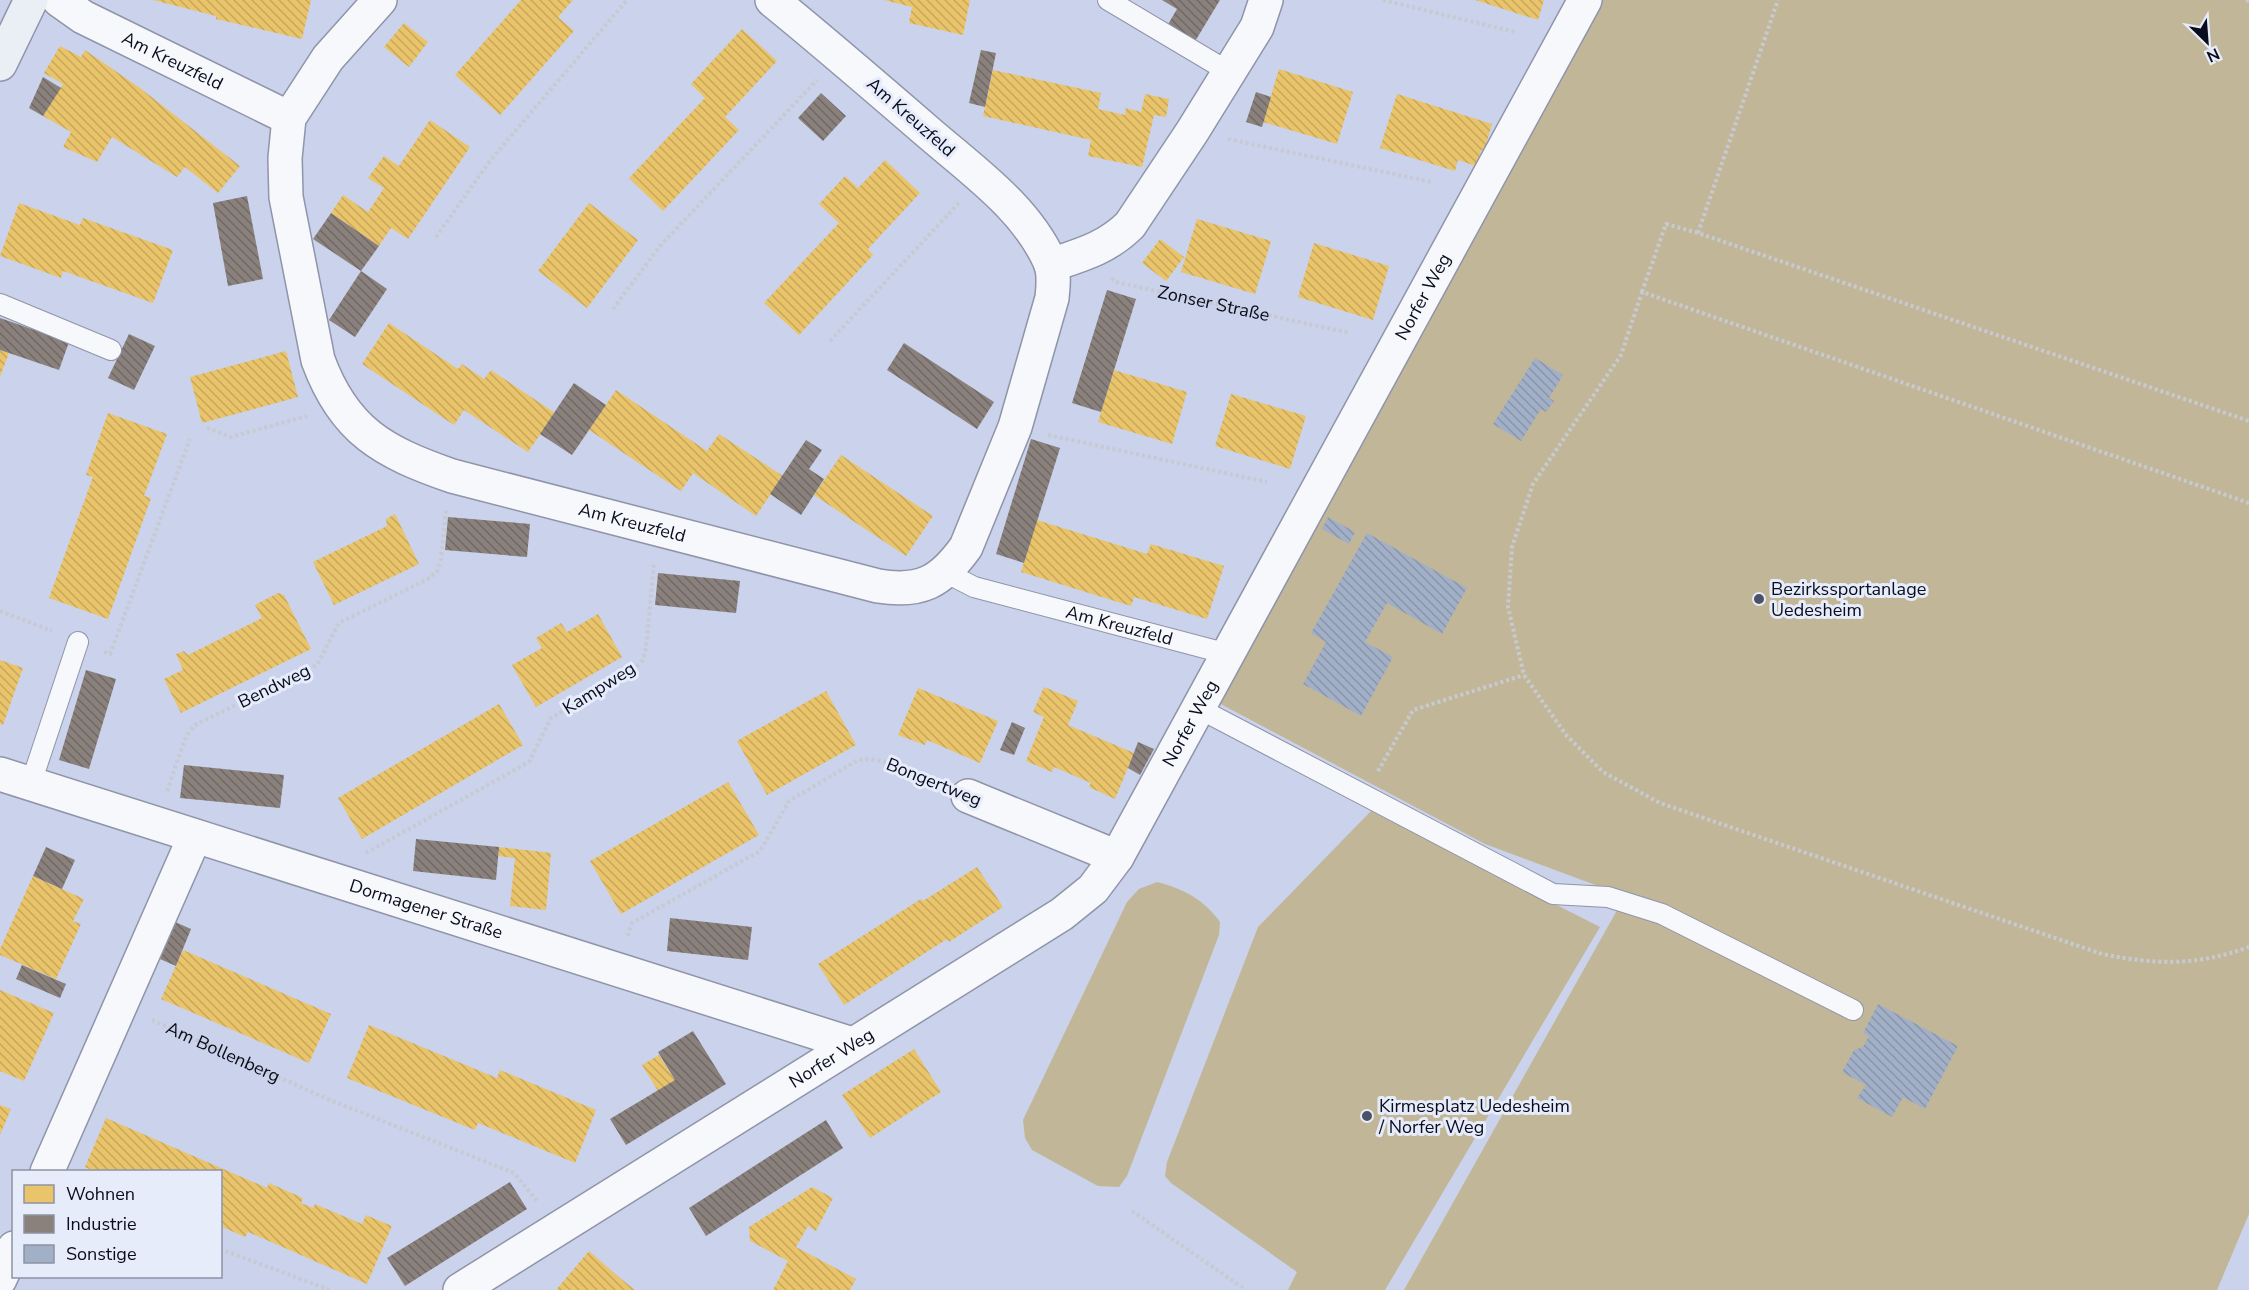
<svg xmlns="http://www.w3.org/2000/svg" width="2249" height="1290" font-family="'Nunito Sans',sans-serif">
  <defs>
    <pattern id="homes-back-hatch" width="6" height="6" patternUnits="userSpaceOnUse" patternTransform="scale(1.5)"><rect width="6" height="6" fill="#e9c46a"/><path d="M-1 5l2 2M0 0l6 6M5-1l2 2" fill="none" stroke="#c6a75b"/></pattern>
    <pattern id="industry-back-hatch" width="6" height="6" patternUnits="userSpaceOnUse" patternTransform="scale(1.5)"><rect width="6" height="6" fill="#8a817c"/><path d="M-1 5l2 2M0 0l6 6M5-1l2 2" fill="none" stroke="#6f6865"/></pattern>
    <pattern id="building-back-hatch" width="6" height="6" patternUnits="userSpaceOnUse" patternTransform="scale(1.5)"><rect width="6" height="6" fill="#a1afc7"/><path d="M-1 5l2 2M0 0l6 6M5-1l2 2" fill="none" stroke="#8995aa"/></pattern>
  </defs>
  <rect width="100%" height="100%" fill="#cad2ec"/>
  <g fill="#c1b798">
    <path d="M1597,0h652v1214l-32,76h-813l221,-394 -140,-52 -270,-143z"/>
    <path d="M1371,811l229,116 -215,363h-97l9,-18 -126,-89 -6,-7 2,-14 91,-235z"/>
    <path d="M1157,882c27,7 46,17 63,40l-1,13 -92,241 -8,11 -21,-1 -66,-36 -7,-12 -2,-18 104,-218 12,-13z"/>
  </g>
  <g fill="url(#homes-back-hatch)">
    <path d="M153,0h158l-9,39 -86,-20v-3z"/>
    <path d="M521,0h52l-15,17 16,14 -74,84 -45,-40z"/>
    <path d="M884,0h86l-7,35 -54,-12 3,-16z"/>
    <path d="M1475,0h69l-6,20z"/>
    <path d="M404,23l24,19 -19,25 -25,-20z"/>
    <path d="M742,29l35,32 -52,56 14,13 -76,81 -34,-33 76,-80 -14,-14z"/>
    <path d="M60,46l21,11 4,-7 55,38 100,78 -22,27 -33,-26 -8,10 -65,-40 -15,25 -34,-15 8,-15 -28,-16 20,-32 -19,-11z"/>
    <path d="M1279,69l74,23 -16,52 -74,-22z"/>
    <path d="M993,70l108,23 -3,16 27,6 1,-7 15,4 4,-18 24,5 -3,18 -12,-2 -12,52 -54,-11 3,-16 -108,-24z"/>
    <path d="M1397,94l95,30 -8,27 -3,-1 -5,16 -18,-6 -3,11 -75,-23z"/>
    <path d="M430,120l40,27 -62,92 -17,-11 -12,18 -48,-33 12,-18 25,17 16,-24 -16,-10 16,-22 15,10z"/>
    <path d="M885,160l35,33 -52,56 5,6 -74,80 -35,-32 75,-80 -20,-19 26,-28 13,12z"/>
    <path d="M19,203l61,22 3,-7 90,32 -20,53 -90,-32 -2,7 -61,-22z"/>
    <path d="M589,203l49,37 -51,68 -49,-37z"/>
    <path d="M1197,219l74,22 -16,53 -74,-22z"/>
    <path d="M1160,239l24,18 -18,24 -24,-18z"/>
    <path d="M1314,243l75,23 -16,54 -75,-23z"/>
    <path d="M389,323l69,46 4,-5 22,15 7,-9 64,43 -27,39 -64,-42 -10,15 -92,-61z"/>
    <path d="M0,350l9,3 -9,24z"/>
    <path d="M286,351l12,46 -96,26 -12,-46z"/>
    <path d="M1114,370l73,22 -15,52 -74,-22z"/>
    <path d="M616,390l91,61 12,-17 64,42 -27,40 -63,-43 -12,18 -92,-61z"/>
    <path d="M1231,394l75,22 -16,53 -75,-23z"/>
    <path d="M108,413l59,21 -23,62 7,2 -43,121 -59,-21 44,-121 -7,-2z"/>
    <path d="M841,455l92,61 -27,40 -92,-61z"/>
    <path d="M395,514l24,50 -85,41 -21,-43 74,-36 -1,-7z"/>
    <path d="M1037,520l110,34 4,-10 73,22 -17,53 -73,-22 -3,9 -110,-34z"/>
    <path d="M278,593l6,2 27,54 -130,64 -17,-34 19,-9 -7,-16 8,-3 4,4 74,-37 -7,-13z"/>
    <path d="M598,614l24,43 -86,50 -24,-42 30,-17 -6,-10 25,-15 6,9z"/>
    <path d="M0,660l23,8 -20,57 -3,-1z"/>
    <path d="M1044,687l34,14 -10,24 66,28 -19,46 -26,-12 2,-4 -37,-16 -2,5 -26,-11 18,-44 -11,-5z"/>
    <path d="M918,688l80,33 -18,42 -53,-23 -2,5 -27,-10z"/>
    <path d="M826,691l30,54 -89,50 -30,-54z"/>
    <path d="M499,704l24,41 -161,94 -24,-41z"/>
    <path d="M728,782l31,53 -138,79 -31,-53z"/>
    <path d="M499,847l52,6 -5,57 -36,-4 5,-48 -17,-2z"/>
    <path d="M977,867l26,40 -54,35 -2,-3 -103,66 -26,-41 103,-65 2,2z"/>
    <path d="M33,876l51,23 -11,22 8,3 -25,55 -56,-24v-6z"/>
    <path d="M183,950l148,64 -22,49 -148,-64z"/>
    <path d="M0,990l54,23 -30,68 -24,-10z"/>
    <path d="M369,1025l128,53 3,-8 96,40 -21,53 -97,-40 -3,7 -128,-52z"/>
    <path d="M914,1049l27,43 -71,46 -28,-43z"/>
    <path d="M659,1055l16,25 -17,11 -16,-26z"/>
    <path d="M0,1105l11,4 -11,26z"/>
    <path d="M106,1118l161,70 2,-5 34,15 -2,5 12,5 2,-4 47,20 4,-9 26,11 -25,58 -119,-52 -3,5 -25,-11v-54h-125l-10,-5z"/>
    <path d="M812,1187l21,11 -17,33 -8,-5 -12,21 60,32 -6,11h-77l15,-29 -38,-20 -1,-14z"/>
    <path d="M589,1251l31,27 15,12h-79z"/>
  </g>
  <g fill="url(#industry-back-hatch)">
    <path d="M1162,0h58l-26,43 -27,-17 10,-17z"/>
    <path d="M981,50l15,3 -11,54 -16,-4z"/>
    <path d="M43,77l18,11 -18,28 -14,-8z"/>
    <path d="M1256,92l15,5 -9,30 -16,-5z"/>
    <path d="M821,93l25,23 -23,25 -25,-23z"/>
    <path d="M247,196l16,83 -35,7 -15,-83z"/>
    <path d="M331,213l48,33 -18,25 26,18 -32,48 -26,-17 32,-49 -48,-32z"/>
    <path d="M1107,290l29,9 -35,113 -29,-9z"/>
    <path d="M0,318l69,24 -10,28 -59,-20z"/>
    <path d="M129,334l26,12 -21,44 -26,-12z"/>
    <path d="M904,343l90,59 -17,27 -90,-59z"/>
    <path d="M574,383l32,22 -34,50 -32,-21z"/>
    <path d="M1031,439l29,9 -36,115 -28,-9z"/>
    <path d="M806,440l16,10 -13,19 15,10 -23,36 -31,-21z"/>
    <path d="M448,517l82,7 -3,33 -82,-7z"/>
    <path d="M658,573l82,8 -4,32 -81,-8z"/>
    <path d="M86,670l30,9 -27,90 -30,-9z"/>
    <path d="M1012,722l13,6 -11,27 -14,-5z"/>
    <path d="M1138,742l16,7 -14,26 -12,-7z"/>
    <path d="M184,765l100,10 -4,33 -100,-10z"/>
    <path d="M416,839l83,8 -3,33 -83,-9z"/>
    <path d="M46,847l29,13 -13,29 -29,-13z"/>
    <path d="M670,918l82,9 -4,33 -81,-9z"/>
    <path d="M175,922l16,7 -15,37 -16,-7z"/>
    <path d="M22,965l44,19 -6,14 -44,-19z"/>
    <path d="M693,1031l33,53 -100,61 -16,-26 65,-39 -17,-28z"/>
    <path d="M826,1120l17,28 -137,88 -17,-28z"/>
    <path d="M510,1182l17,27 -122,77 -18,-28z"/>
  </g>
  <g fill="url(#building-back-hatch)">
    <path d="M1535,358l28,17 -14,23 5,3 -8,11 -5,-3 -20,32 -28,-17z"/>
    <path d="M1328,517l27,15 -6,12 -27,-15z"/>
    <path d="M1367,533l100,55 -25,46 -55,-31 -22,39 28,15 -32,59 -58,-32 23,-42 -15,-9z"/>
    <path d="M1878,1004l80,42 -33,63 -22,-12 -11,20 -35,-19 9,-13 -24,-13 12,-22 9,-3 6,-11 -6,-3z"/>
  </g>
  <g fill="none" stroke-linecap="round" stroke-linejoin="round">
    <defs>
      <g id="lane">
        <path d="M1108,0l121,72"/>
        <path d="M0,304l111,46"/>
        <path id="s3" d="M945,572l29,15 254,67"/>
        <path d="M1198,708l355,186 55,3 54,17 191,96"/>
        <path d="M31,783l47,-141"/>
      </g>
      <g id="street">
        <path id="s4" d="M59,0l24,17 206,101"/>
        <path id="s5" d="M380,0l-52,58 -39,60 -4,40 1,39 32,163c26,71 65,92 134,116l426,110c43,7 63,-4 88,-39l49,-120 37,-129c1,-11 3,-24 -2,-36 -24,-54 -77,-91 -121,-129 -52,-45 -104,-90 -157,-133"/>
        <path d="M1051,265c30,-10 56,-17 79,-40l62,-93 65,-105 9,-27"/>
        <path id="s6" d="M0,774l852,270"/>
        <path d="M968,796l149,61"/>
        <path d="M47,1172l148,-336"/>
        <path d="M0,1279l14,-31"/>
        <path id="s7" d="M460,1290l602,-376 31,-25 24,-32 468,-857"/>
      </g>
      <path id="secondary" d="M0,64l31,-64"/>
    </defs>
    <use href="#lane" stroke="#8f94a8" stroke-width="22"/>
    <use href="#street" stroke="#8f94a8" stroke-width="36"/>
    <use href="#secondary" stroke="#8f94a8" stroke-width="36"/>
    <g stroke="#c7cad1" stroke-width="4" stroke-dasharray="3 3" stroke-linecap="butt">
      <path d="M1383,0l132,32"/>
      <path d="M2246,0l3,1"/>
      <path d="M1228,139l204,43"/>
      <path d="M1698,233l80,-233"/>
      <path d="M436,237l53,-75 138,-162"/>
      <path id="s1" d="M1112,278l3,4 235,51"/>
      <path d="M1642,292l24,-68 32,9 551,188"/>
      <path d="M613,309l47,-63 157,-166"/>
      <path d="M830,341l129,-138"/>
      <path d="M207,428l24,9 76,-21"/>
      <path d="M1048,435l219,47"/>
      <path d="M2249,503l-607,-211 -21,63 -88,129 -21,63 -4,60 16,68 42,60 37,37 57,31 442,151c55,11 94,12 147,-7"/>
      <path d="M0,611l52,20"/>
      <path d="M104,652l6,2 80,-215"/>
      <path d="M1378,771l35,-61 111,-35"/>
      <path d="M167,791l19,-55 9,-11 122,-60 22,-42 87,-43 11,-8 4,-13 5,-50"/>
      <path d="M366,853l163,-91 22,-44 83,-49 9,-9 3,-13 8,-84"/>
      <path d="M628,936l4,-13 128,-72 29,-50 69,-41c27,-4 54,13 79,23"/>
      <path id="s2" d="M152,1020l173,78 189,75 24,29"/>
      <path d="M1132,1211l114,79"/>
      <path d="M220,1249l110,41"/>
    </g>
    <use href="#lane" stroke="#f7f8fc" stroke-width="20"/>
    <use href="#street" stroke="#f7f8fc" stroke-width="33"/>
    <use href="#secondary" stroke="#e9eff4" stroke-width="33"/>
  </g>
  <g fill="#4d5165" stroke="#e7ecfb" stroke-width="2">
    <circle cx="1759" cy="599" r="6"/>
    <circle cx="1367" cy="1116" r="6"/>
  </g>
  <g text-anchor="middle" stroke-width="6" stroke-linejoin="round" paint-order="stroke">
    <g font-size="18" fill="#090c1d" stroke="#e7ecfb">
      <text dy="6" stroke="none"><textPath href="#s4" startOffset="129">Am Kreuzfeld</textPath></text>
      <text transform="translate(911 117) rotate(41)" y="6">Am Kreuzfeld</text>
      <text dy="6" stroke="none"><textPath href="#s7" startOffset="1428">Norfer Weg</textPath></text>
      <text dy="6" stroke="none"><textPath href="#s1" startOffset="106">Zonser Straße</textPath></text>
      <text dy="6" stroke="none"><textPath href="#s5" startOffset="766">Am Kreuzfeld</textPath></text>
      <text dy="6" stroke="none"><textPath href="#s3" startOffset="183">Am Kreuzfeld</textPath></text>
      <text transform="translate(274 686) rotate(-26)" y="6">Bendweg</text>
      <text transform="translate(599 688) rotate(-32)" y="6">Kampweg</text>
      <text dy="6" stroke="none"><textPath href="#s7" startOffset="942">Norfer Weg</textPath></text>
      <text transform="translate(934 782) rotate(22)" y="6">Bongertweg</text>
      <text dy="6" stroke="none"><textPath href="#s6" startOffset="447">Dormagener Straße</textPath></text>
      <text dy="6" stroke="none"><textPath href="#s2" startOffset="78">Am Bollenberg</textPath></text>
      <text dy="6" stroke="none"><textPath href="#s7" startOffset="438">Norfer Weg</textPath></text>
    </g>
    <g font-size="18" fill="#090c1d" stroke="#e7ecfb" text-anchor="start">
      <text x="1771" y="595">Bezirkssportanlage<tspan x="1771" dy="21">Uedesheim</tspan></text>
      <text x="1379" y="1112">Kirmesplatz Uedesheim<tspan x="1379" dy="21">/ Norfer Weg</tspan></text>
    </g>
  </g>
  <rect x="12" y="1170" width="210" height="108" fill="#e7ecfb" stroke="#8e92a2" stroke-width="1.5"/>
  <rect x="24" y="1185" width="30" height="18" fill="#e9c46a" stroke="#8e92a2" stroke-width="1.5"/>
  <text x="66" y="1200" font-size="18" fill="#090c1d">Wohnen</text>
  <rect x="24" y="1215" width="30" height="18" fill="#8a817c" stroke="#8e92a2" stroke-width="1.5"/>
  <text x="66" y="1230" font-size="18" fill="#090c1d">Industrie</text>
  <rect x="24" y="1245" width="30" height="18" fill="#a1afc7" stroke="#8e92a2" stroke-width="1.5"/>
  <text x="66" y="1260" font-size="18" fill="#090c1d">Sonstige</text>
  <g transform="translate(2207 42) rotate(155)" stroke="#e7ecfb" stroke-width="4.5" paint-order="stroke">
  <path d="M0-4.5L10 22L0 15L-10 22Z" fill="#090c1d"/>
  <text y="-9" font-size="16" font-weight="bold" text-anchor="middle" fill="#090c1d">N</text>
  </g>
</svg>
